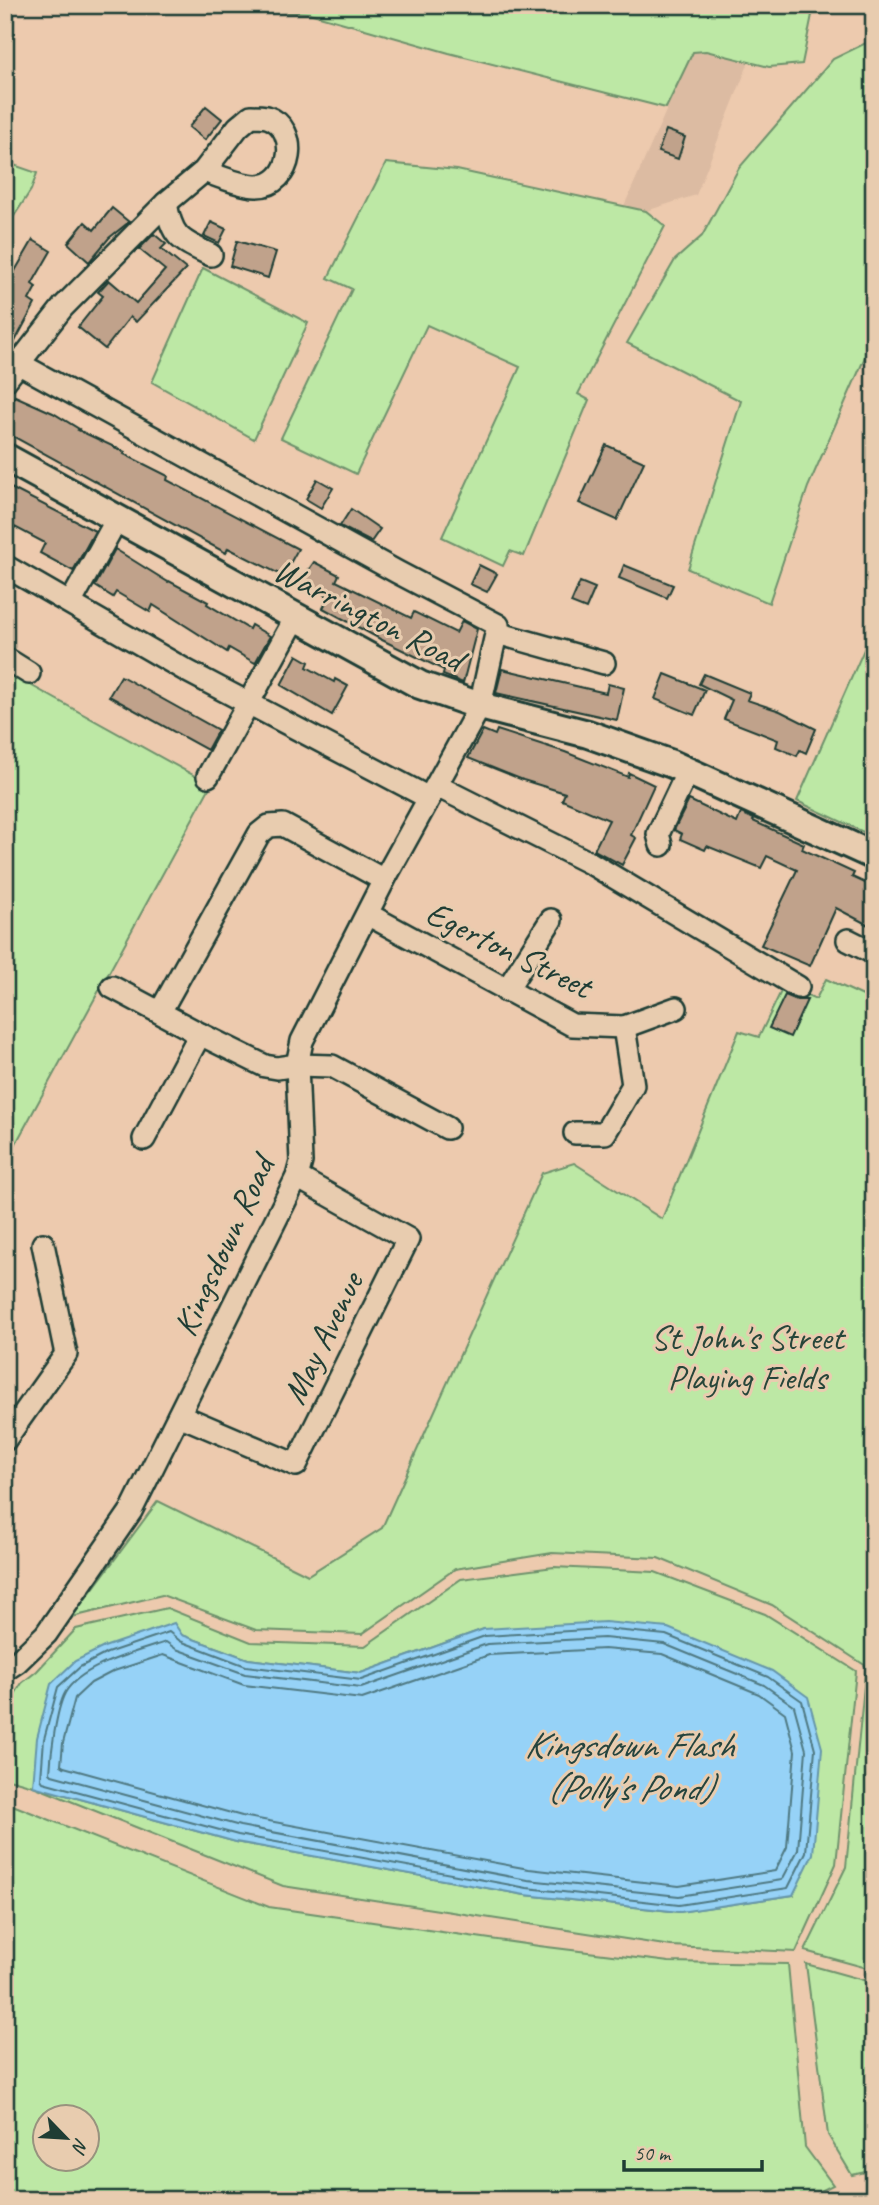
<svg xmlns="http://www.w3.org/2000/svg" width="879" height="2205" font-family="Caveat,sans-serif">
  <rect width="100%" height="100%" fill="#edcaae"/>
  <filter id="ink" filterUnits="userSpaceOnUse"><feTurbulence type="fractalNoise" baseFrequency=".0143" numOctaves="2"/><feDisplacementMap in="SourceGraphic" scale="14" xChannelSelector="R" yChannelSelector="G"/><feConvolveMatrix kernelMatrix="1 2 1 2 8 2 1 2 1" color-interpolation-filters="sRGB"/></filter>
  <g filter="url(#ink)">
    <path fill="#dcbba2" d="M706,51l43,11 -53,133 -50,16 -22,-5 68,-154z"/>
    <g fill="#bde8a5" stroke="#6e926c" stroke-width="2" fill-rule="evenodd">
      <path d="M210,5h604l-12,59 -33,3 -63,-16 -13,1 -27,56 -217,-55 -140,-40 -101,-5z"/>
      <path d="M874,39v303l-9,15 -57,130 -39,116 -81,-34 53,-168 -114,-58 48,-83 27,-24 37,-68 94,-109z"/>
      <path d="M5,162l32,11 -6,17 -26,40z"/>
      <path d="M386,163l71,7 189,41 19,15 -87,168 11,6 -65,156 -14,-5 -7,15 -61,-29 78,-170 -93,-42 -71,149 -75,-36 71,-149 -24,-11z"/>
      <path d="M203,268l105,55 -54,116 -102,-57z"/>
      <path d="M874,620v217l-77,-36 69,-156z"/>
      <path d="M5,671l206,114 -196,360 -10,-4z"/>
      <path d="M826,979l48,22v969l-69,-19 41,-84 20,-201 -94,-61 -114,-47 -106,-5 -97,16 -93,65 -106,-4 -94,-35 -90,22 86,-116 150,74 74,-47 160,-355 32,-10 88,56 77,-188 20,6 25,-52 32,14z"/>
      <path d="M554,1567l101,5 110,42 91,57 -20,193 -40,88 -125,-6 -388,-60 -250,-100 -28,-8v-68l17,-27 15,-12 39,-42 91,-21 84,34 114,4 96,-67zM484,1629l309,266 -114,17 -154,-17 -289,-53 -203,-56 149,-151 66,24 113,14z"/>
      <path d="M5,1802l264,105 270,39 130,16 119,2 17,183 28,38 -30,15h-798zM46,2118h42v42h-42z"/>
      <path d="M806,1964l68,19v187l-22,5 -24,-40z"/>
    </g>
    <path fill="#96d2f7" stroke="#6696a9" stroke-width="2" d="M605,1622l63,6 104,43 36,26 14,51 -9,106 -20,41 -113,17 -155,-17 -289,-53 -203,-56 4,-48 14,-54 24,-23 29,-14 70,-24 8,12 66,24 113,14 123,-44z"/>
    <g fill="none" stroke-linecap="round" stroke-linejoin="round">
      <g stroke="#4f7982" stroke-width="2">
        <path d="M604,1629l62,6 102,42 34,24 13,48 -9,103 -18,36 -109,17 -152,-17 -289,-53 -195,-53 -2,-3 3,-40 14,-52 22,-20 27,-14 62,-21 11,9 66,25 115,14 124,-44z"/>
        <path d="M604,1638l60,6 100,41 30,21 12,44 -8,100 -16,30 -103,16 -151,-16 -288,-54 -188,-51 -2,-2c1,-20 6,-63 15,-80 16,-28 72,-41 101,-51l10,7 69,25 116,14 126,-44z"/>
        <path d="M604,1649l58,5 97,40 26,19 10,38 -8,96 -12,24 -96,15 -150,-17 -287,-53 -178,-49 -3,-2 2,-22 12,-45 16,-15 23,-12 49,-16 81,30 118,14 127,-44z"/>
      </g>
    </g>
    <g fill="#c0a28b" stroke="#1f3d34" stroke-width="2">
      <path d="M206,106l16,13 -17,21 -16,-13z"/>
      <path d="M666,130l19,7 -7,22 -20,-7z"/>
      <path d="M112,208l17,14 -20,16 -20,24 -21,-19 17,-21 9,8z"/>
      <path d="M211,222l15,7 -7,14 -15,-7z"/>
      <path d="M154,234l12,10 -5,5 25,20 -50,53 -6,-5 -25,32 -27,-22 25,-31 -5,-4 11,-12 27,23 29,-33 -26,-21z"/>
      <path d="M33,240l18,11 -19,33 4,3 -7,13 6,4 -22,41 -8,-2v-55z"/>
      <path d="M237,241l39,11 -8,26 -38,-12z"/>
      <path d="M15,396l38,17 26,16 -1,1 47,22 -1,2 44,22 -1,4 131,69 -15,27 -55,-28 -2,5 -221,-121v-32l6,3z"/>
      <path d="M606,445l38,17 -27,58 -38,-17z"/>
      <path d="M317,479l16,9 -12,20 -15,-9z"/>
      <path d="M5,485l90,46 -22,40 -33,-18 5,-10 -40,-21z"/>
      <path d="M351,509l29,20 -9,13 -31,-16z"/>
      <path d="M115,549l53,33 1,-1 39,21 -1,2 42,25 2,-4 19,11 -15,27 -26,-15 -2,4 -74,-47 -3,7 -34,-20 -3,5 -18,-11z"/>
      <path d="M314,562l25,13 -3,6 75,37 3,-6 42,21 6,-12 15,8 -14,54 -20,-8 1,-5 -64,-31 -57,-31 6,-11 -28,-16z"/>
      <path d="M479,565l18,9 -10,18 -17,-8z"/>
      <path d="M624,565l49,20 -6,13 -48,-20z"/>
      <path d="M580,582l15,6 -9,21 -15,-6z"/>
      <path d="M297,655l12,7 -2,5 27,15 1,-3 13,7 -16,29 -51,-30z"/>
      <path d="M502,669l104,24 2,-9 16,4 -7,32 -121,-27z"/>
      <path d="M665,674l40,16 -11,25 -39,-16z"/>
      <path d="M704,674l46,19 -3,7 33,11 36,18 -10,24 -6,-3 -3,6 -21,-9 2,-7 -54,-21 8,-19 -33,-16z"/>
      <path d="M121,676l97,54 -11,20 -98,-54z"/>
      <path d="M483,730l12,5 2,-5 68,22 63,25 1,-4 25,12 -23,50 5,3 -14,27 -28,-15 15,-30 -47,-20 3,-7 -42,-13 -55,-22z"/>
      <path d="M689,800l48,23 4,-10 13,6 -1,2 51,23 -2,5 52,24 -2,4 22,10v41l-38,-20 -26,58 -49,-21 36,-75 -30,-14 -6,12 -54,-22 -2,4 -25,-11 2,-5 -8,-4z"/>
      <path d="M785,995l12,5h10l-17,37 -21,-9z"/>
    </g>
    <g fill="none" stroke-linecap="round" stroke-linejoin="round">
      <defs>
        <g id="minor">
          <path d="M166,203c6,35 14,37 45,52"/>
          <path d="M5,356l392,216 101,53 -18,81 -96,174 -82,161 -5,24 4,97 -4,15 -166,334 -85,123 -29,28 -12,8"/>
          <path d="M5,381l58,-74 103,-104 38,-32 34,-44 13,-11c5,0 11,0 16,1 34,11 26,70 -11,69 -14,0 -38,-10 -52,-15"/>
          <path d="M5,566l182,105 242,127"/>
          <path d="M71,602l46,-83"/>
          <path d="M497,633l107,30"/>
          <path d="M5,658l24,15"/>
          <path d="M208,776l88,-159"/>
          <path d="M437,786l155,78 206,123"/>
          <path d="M661,845l-3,-11 30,-63"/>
          <path d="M369,915l203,110 52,2 52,-19"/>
          <path d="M848,940l26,13"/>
          <path d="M112,987l88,47 65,32 12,2 20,-3 35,1 115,62"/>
          <path d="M506,991l45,-71"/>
          <path d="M160,1012l99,-178 10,-8 14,-1 101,55"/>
          <path d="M575,1133h30l28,-48 -9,-58"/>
          <path d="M144,1139l56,-105"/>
          <path d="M179,1415l117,50 112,-226 -111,-62"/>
          <path d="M5,1440l61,-86 -23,-110"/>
        </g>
        <path id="major" d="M5,457l415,228 60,21 108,28 84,30 202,92"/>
      </defs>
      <use href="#minor" stroke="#1f3d34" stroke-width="26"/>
      <use href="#major" stroke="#1f3d34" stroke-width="32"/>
      <use href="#minor" stroke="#e8ccaf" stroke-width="21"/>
      <use href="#major" stroke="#e8ccaf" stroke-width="26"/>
    </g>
  </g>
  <g text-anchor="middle" stroke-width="6" stroke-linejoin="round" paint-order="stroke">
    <g font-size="35" fill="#1f3d34" stroke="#e8ccaf">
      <text transform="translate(369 614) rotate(27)" y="12">Warrington Road</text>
      <text transform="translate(509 949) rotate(26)" y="12">Egerton Street</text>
      <text transform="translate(223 1246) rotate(-65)" y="12">Kingsdown Road</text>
      <text transform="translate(322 1338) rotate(-64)" y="12">May Avenue</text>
    </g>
    <g font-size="35" fill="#27463a" stroke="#e8ccaf">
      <text x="747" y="1349">St John's Street<tspan x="747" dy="40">Playing Fields</tspan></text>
    </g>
    <g font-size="37" font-style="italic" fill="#25443e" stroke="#e8ccaf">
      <text x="629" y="1757">Kingsdown Flash<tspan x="629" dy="43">(Polly's Pond)</tspan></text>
    </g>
  </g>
  <rect width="879" height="2205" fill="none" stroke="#e8ccaf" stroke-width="28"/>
  <rect x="14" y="14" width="851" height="2177" fill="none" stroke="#1f3d34" stroke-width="2.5" filter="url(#ink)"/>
  <g transform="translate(66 2138) rotate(115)"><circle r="33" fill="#e8ccaf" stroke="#98937e" stroke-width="2"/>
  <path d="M0-5L12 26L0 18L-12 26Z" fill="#1f3d34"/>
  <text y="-10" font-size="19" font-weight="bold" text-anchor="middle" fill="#1f3d34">N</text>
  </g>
  <path d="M624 2160v10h138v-10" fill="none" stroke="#1f3d34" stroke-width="3.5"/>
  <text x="634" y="2160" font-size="21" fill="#1f3d34" stroke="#e8ccaf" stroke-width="5" paint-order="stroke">50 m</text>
</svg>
